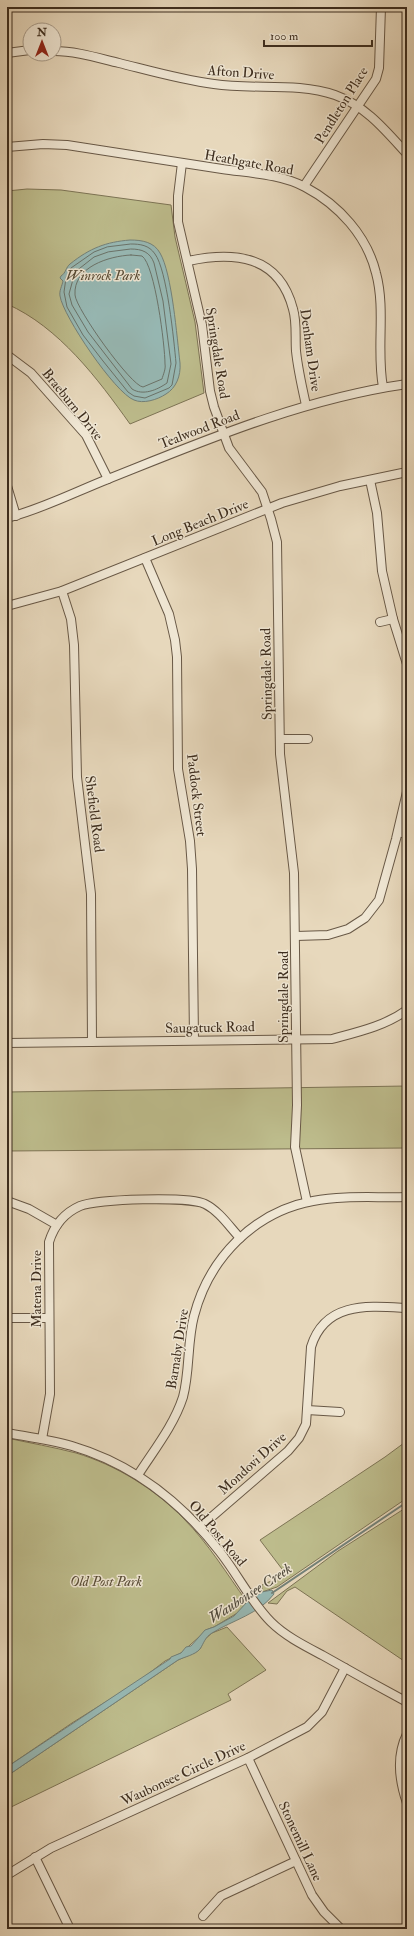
<svg xmlns="http://www.w3.org/2000/svg" width="414" height="1936" font-family="'IM FELL Double Pica',serif">
  <rect width="100%" height="100%" fill="#e7d8bc"/>
  <filter id="stains"><feTurbulence type="fractalNoise" baseFrequency=".005" numOctaves="4"/><feColorMatrix values="0 0 0 0 .2 0 0 0 0 .09 0 0 0 0 .02 0 0 0 .5 -.17"/></filter>
  <radialGradient id="worn" r=".72"><stop offset=".6" stop-color="#630" stop-opacity="0"/><stop offset="1" stop-color="#630" stop-opacity=".3"/></radialGradient>
  <g fill="#bdbc8c" stroke="#7d7455">
    <path d="M27,189l34,1 110,15 4,32 20,85 9,71 -74,31c-32,-45 -71,-97 -123,-120v-113z"/>
    <path d="M407,1086v62l-400,3v-59z"/>
    <path d="M7,1438c23,5 46,9 69,15 40,12 79,36 108,66 24,24 43,55 63,83l-8,10 -25,15 -6,2 -27,24 -16,8 -26,20 -67,42 -65,44z"/>
    <path d="M407,1439v59l-130,89 -15,5v-7l23,-10v-2l-25,-33 125,-83 19,-14z"/>
    <path d="M407,1507v156l-112,-76 -8,4 -10,13 -9,-1 70,-52z"/>
    <path d="M227,1627l39,43 -35,22 -3,2 3,6 -224,109v-33l171,-116 18,-8 4,-3 4,-9 8,-7z"/>
  </g>
  <g fill="#97b9b5" stroke="#738179">
    <path d="M130,240c12,0 24,2 30,13 12,20 17,85 20,110 1,13 -4,25 -14,31 -9,6 -23,10 -32,6 -19,-7 -71,-84 -74,-104 -1,-5 2,-10 3,-15l-3,-3 1,-2c5,-3 5,-9 9,-12 20,-16 36,-22 60,-24z"/>
    <path d="M272,1590l2,4c-15,20 -41,26 -62,39 -7,4 -8,10 -12,16 -5,6 -16,8 -22,11l-171,116v-9l163,-108 1,-2 10,-4 5,-6 5,-1 14,-16 9,-3 20,-11 13,-14 15,-10z"/>
  </g>
  <g fill="none" stroke-linecap="round" stroke-linejoin="round">
    <g stroke="#6a736a" stroke-width="1">
      <path d="M131,244c9,0 18,1 24,10 12,16 19,87 21,109l-4,22 -3,3 -24,10 -11,-2 -6,-4 -25,-31 -20,-26 -16,-28 -3,-15 2,-14 5,-10 23,-16 13,-5z"/>
      <path d="M131,249c11,0 19,3 23,14l9,38 8,63 -4,19c-10,7 -24,13 -35,6l-44,-57 -16,-27 -3,-11 6,-22 19,-15 14,-5z"/>
      <path d="M131,255l11,1c13,9 23,90 23,108 1,5 -2,11 -3,15l-19,8c-12,-1 -67,-78 -68,-92 -2,-28 34,-39 56,-40z"/>
    </g>
    <path stroke="#738179" stroke-width="2" d="M272,1593l135,-91"/>
    <defs>
      <g id="minor">
        <path d="M54,51c22,0 44,7 65,12 32,8 63,17 95,21 40,6 83,-2 121,11 31,11 51,36 72,59"/>
        <path d="M7,53l23,-3"/>
        <path d="M7,147l36,-3 24,1c52,8 104,16 155,24 27,4 59,5 83,18 34,18 62,49 71,86 10,37 0,77 7,114"/>
        <path d="M182,163l-4,33v26l24,103 8,66 4,16 15,41 33,44 9,27 6,23 3,212 14,119 3,232 -2,42 12,55"/>
        <path d="M304,186l72,-107 3,-11 2,-61"/>
        <path d="M188,261c46,-10 91,-6 105,48 4,13 2,28 3,42 2,19 6,36 10,54"/>
        <path d="M7,355l24,18 55,62 22,44"/>
        <path d="M370,480l7,33 5,58 11,48 14,45"/>
        <path d="M7,486l9,30"/>
        <path d="M7,518c35,-9 68,-26 101,-39 98,-39 194,-80 299,-95"/>
        <path d="M145,558l24,56 6,26 2,17 1,112 12,72 2,28 2,171"/>
        <path d="M62,591l9,28 3,26 3,132 14,117 1,148"/>
        <path d="M7,606l55,-15 220,-88 58,-17 67,-14"/>
        <path d="M380,622l13,-3"/>
        <path d="M280,739h28"/>
        <path d="M398,832l9,2"/>
        <path d="M296,936l32,-1 20,-6 17,-11 14,-18 17,-61 11,-47"/>
        <path d="M7,1043l325,-4c26,-7 53,-13 75,-29"/>
        <path d="M7,1201l22,8 28,16"/>
        <path d="M7,1318h42"/>
        <path d="M307,1410l33,2"/>
        <path d="M7,1433c22,4 44,7 65,13 61,18 110,57 148,106 18,23 31,50 51,70 14,14 34,24 51,33 28,16 57,32 85,47"/>
        <path d="M42,1439l8,-45 -1,-152c5,-16 15,-29 31,-36 16,-7 110,-10 125,-2 14,7 24,22 35,34"/>
        <path d="M138,1475c16,-25 36,-50 45,-78 7,-26 4,-55 11,-81 15,-58 60,-104 119,-115 31,-6 63,-3 94,-4"/>
        <path d="M200,1527l88,-76 11,-13 7,-14 5,-77c14,-46 58,-41 96,-39"/>
        <path d="M407,1734c-11,22 -8,46 0,69"/>
        <path d="M248,1758l64,137 12,17 17,17"/>
        <path d="M35,1857l35,72"/>
        <path d="M7,1875l44,-27 197,-90 59,-31 15,-15 23,-44"/>
        <path d="M203,1916l18,-20 75,-35"/>
      </g>
    </defs>
    <use href="#minor" stroke="#685846" stroke-width="10"/>
    <use href="#minor" stroke="#efe6d3" stroke-width="8"/>
  </g>
  <g text-anchor="middle" stroke-width="3" stroke-linejoin="round" paint-order="stroke">
    <g font-size="14" fill="#3d2d1e" stroke="#efe6d3">
      <text transform="translate(241 72) rotate(4)" y="5">Afton Drive</text>
      <text transform="translate(341 105) rotate(-58)" y="5">Pendleton Place</text>
      <text transform="translate(249 162) rotate(10)" y="5">Heathgate Road</text>
      <text transform="translate(311 350) rotate(82)" y="5">Denham Drive</text>
      <text transform="translate(218 353) rotate(81)" y="5">Springdale Road</text>
      <text transform="translate(73 404) rotate(51)" y="5">Braeburn Drive</text>
      <text transform="translate(199 429) rotate(-21)" y="5">Tealwood Road</text>
      <text transform="translate(200 522) rotate(-22)" y="5">Long Beach Drive</text>
      <text transform="translate(266 674) rotate(-91)" y="5">Springdale Road</text>
      <text transform="translate(197 795) rotate(83)" y="5">Paddock Street</text>
      <text transform="translate(95 814) rotate(83)" y="5">Shefield Road</text>
      <text transform="translate(283 997) rotate(-90)" y="5">Springdale Road</text>
      <text transform="translate(210 1027) rotate(-1)" y="5">Saugatuck Road</text>
      <text transform="translate(36 1289) rotate(-90)" y="5">Matena Drive</text>
      <text transform="translate(177 1349) rotate(-81)" y="5">Barnaby Drive</text>
      <text transform="translate(252 1463) rotate(-42)" y="5">Mondovi Drive</text>
      <text transform="translate(218 1533) rotate(50)" y="5">Old Post Road</text>
      <text transform="translate(183 1773) rotate(-25)" y="5">Waubonsee Circle Drive</text>
      <text transform="translate(301 1841) rotate(65)" y="5">Stonemill Lane</text>
    </g>
    <g font-size="14" font-style="italic" fill="#574a34" stroke="#efe6d3">
      <text x="103" y="280">Winrock Park</text>
      <text x="106" y="1586">Old Post Park</text>
    </g>
    <g font-size="15" font-style="italic" fill="#4f493c" stroke="#efe6d3">
      <text transform="translate(250 1593) rotate(-33)" y="5">Waubonsee Creek</text>
    </g>
  </g>
  <rect width="414" height="1936" fill="none" stroke="#e7d8bc" stroke-width="24"/>
  <rect x="8" y="8" width="398" height="1920" fill="none" stroke="#3d2d1e" stroke-width="2"/>
  <rect x="12" y="12" width="390" height="1912" fill="none" stroke="#3d2d1e"/>
  <g transform="translate(42 42)"><circle r="19" fill="#efe6d3" stroke="#a89c8b"/>
  <path d="M0-3L7 15L0 10L-7 15Z" fill="#8f2418"/>
  <text y="-6" font-size="11" font-weight="bold" text-anchor="middle" fill="#3d2d1e">N</text>
  </g>
  <path d="M264 40v6h108v-6" fill="none" stroke="#3d2d1e" stroke-width="2"/>
  <text x="270" y="40" font-size="12" fill="#3d2d1e" stroke="#efe6d3" stroke-width="3" paint-order="stroke">100 m</text>
  <rect width="100%" height="100%" filter="url(#stains)"/>
  <rect width="100%" height="100%" fill="url(#worn)"/>
</svg>
